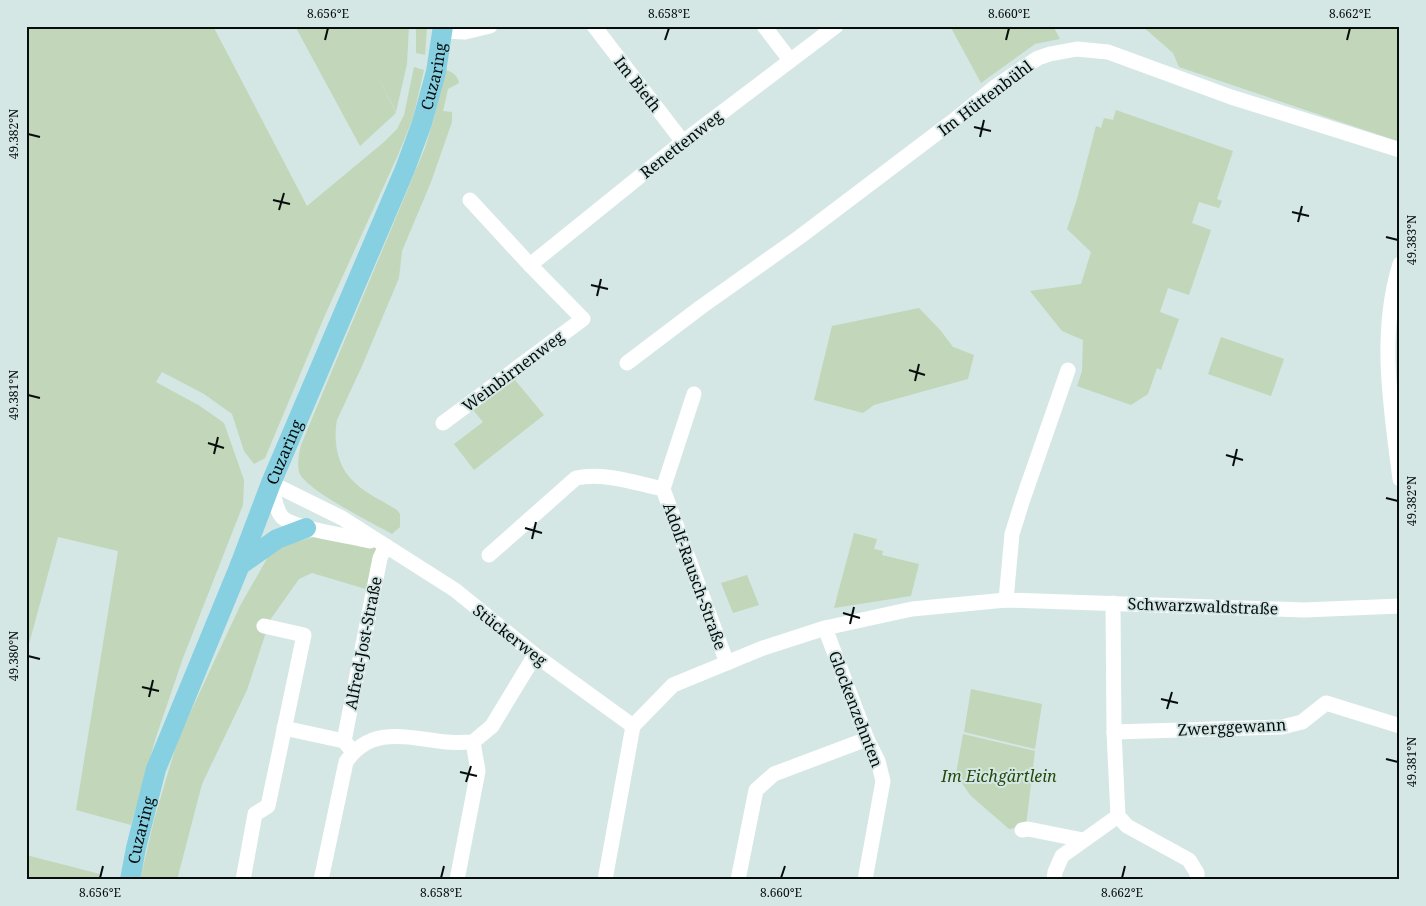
<svg xmlns="http://www.w3.org/2000/svg" width="1426" height="906" font-family="'Noto Serif',serif">
  <rect width="100%" height="100%" fill="#d4e7e5"/>
  <g fill="#c2d6b9">
    <path d="M26,26h187l94,180 77,-64 13,-13 7,-14 10,-48 10,3 -11,48 -15,37 -73,160 -60,143 -11,6 -10,-13 -12,-37 -28,-20 -42,-22 -6,10 44,24 24,17 20,57 -1,25 -60,153 -27,79 -25,88 -55,-15 42,-259 -60,-14 -32,118z"/>
    <path d="M295,26h114l-2,38 -11,48 -22,-43 22,44 -36,33z"/>
    <path d="M416,26h11l-2,29 -9,-2z"/>
    <path d="M950,26h103l7,13 -25,5 -54,39z"/>
    <path d="M1142,26h258v116l-221,-75 -6,-14z"/>
    <path d="M445,70c7,1 13,6 14,13l-11,6 -5,22 9,1v10l-21,60 -29,69 -3,27 -37,88 -25,54c-4,21 0,47 17,62 12,12 29,19 43,28l3,4v13l-8,7c-19,-11 -87,-44 -93,-62 -2,-9 0,-18 2,-27l124,-297 8,-26z"/>
    <path d="M1116,110l117,41 -16,48 5,2 -3,7 -20,-6 -7,21 19,7 -22,65 -21,-7 -8,24 19,7 -18,51 -4,-2 -9,26 -17,11 -54,-19 5,-15 1,-31 -21,-9 -32,-40 51,-7 10,-32 -24,-23 10,-30 19,-73 5,2 3,-10 9,2z"/>
    <path d="M919,308l22,23 12,16 21,8 -6,24 -94,26 -11,8 -49,-13 18,-74z"/>
    <path d="M1221,337l63,22 -13,37 -63,-22z"/>
    <path d="M515,380l29,35 -70,55 -20,-26 29,-22 -10,-12z"/>
    <path d="M854,533l23,6 -3,10 9,2 -1,4 37,9 -8,32 -77,12z"/>
    <path d="M318,536l62,12 -11,42 -57,-17 -13,6 -29,41 -23,70 -45,94 -25,96h-37l14,-60 24,-81 62,-133 29,-51 12,-9z"/>
    <path d="M747,575l12,30 -26,8 -12,-30z"/>
    <path d="M971,689l71,15 -7,45 -71,-17z"/>
    <path d="M963,734l72,17 -9,75 -17,3 -39,-34 -14,-21z"/>
    <path d="M26,855l74,19 -1,6h-73z"/>
  </g>
  <g fill="none" stroke-linecap="round" stroke-linejoin="round">
    <g stroke="#fff" stroke-width="15">
      <path d="M594,26l89,116"/>
      <path d="M764,26l26,34"/>
      <path d="M443,31l22,1 25,-6"/>
      <path d="M1400,264c-22,70 -9,144 0,215"/>
      <path d="M530,265l145,-117 161,-122"/>
      <path d="M627,363l74,-56 100,-71 152,-115 42,-34 43,-29 12,-4 27,-5 31,3 123,45 169,53"/>
      <path d="M443,423l140,-104 -53,-54 -60,-65"/>
      <path d="M271,483l71,35 113,72 80,65 98,71"/>
      <path d="M271,483c3,11 4,26 11,34 11,12 70,19 88,24"/>
      <path d="M663,489l31,-95"/>
      <path d="M489,555l87,-77c28,-6 59,5 87,11l64,174"/>
      <path d="M1006,600l6,-66 11,-35 45,-129"/>
      <path d="M1113,603l1,129 4,84 9,10 62,34 8,13v7"/>
      <path d="M825,628l42,111 11,22 5,20 -18,99"/>
      <path d="M284,728l60,13 6,7"/>
      <path d="M1114,732l168,-5 20,-5 24,-19 74,23"/>
      <path d="M344,741l36,-183 6,-12"/>
      <path d="M1022,830l6,-1 55,11"/>
      <path d="M243,880l12,-66 13,-8 36,-171 -40,-9"/>
      <path d="M321,880l25,-118c25,-37 62,-24 100,-20 9,1 18,0 27,0l19,-16 43,-71"/>
      <path d="M457,880l21,-109 -5,-29"/>
      <path d="M605,880l28,-154 40,-41 90,-37 62,-20 87,-19 94,-9 298,10 96,-4"/>
      <path d="M738,880l18,-90 18,-16 93,-35"/>
      <path d="M1054,880l1,-8 7,-16 56,-40"/>
    </g>
    <g stroke="#86d0e1" stroke-width="20">
      <path d="M240,565l37,-26 29,-11"/>
      <path id="s1" d="M130,880l6,-32 20,-79 84,-204 31,-82 134,-314 17,-46 14,-51 7,-46"/>
    </g>
  </g>
  <path fill="none" stroke="#070d0c" stroke-width="2" d="M325,40l3,-12M665,40l4,-12M1006,40l3,-12M1347,40l3,-12M974,127l17,4M28,134l12,3M980,137l4,-17M273,200l17,4M279,210l5,-17M1292,212l17,4M1298,222l4,-16M1386,237l12,3M591,285l17,4M597,296l4,-17M909,370l16,5M915,381l4,-17M28,395l12,3M208,443l16,5M214,454l4,-17M1226,455l17,5M1233,466l4,-17M1386,498l12,3M525,528l17,5M532,539l4,-17M843,613l17,5M850,624l4,-17M28,656l12,3M142,687l17,4M149,697l4,-17M1161,699l17,4M1167,709l5,-17M1386,759l12,3M460,772l17,4M466,782l5,-16M100,878l3,-12M441,878l3,-12M781,878l4,-12M1122,878l3,-12"/>
  <g text-anchor="middle" stroke-width="4" stroke-linejoin="round" paint-order="stroke">
    <g font-size="16" fill="#070d0c" stroke="#d4e7e5">
      <text dy="6" stroke="none"><textPath href="#s1" startOffset="861">Cuzaring</textPath></text>
      <text transform="translate(638 84) rotate(52)" y="6">Im Bieth</text>
      <text transform="translate(985 98) rotate(-37)" y="6">Im Hüttenbühl</text>
      <text transform="translate(681 144) rotate(-38)" y="6">Renettenweg</text>
      <text transform="translate(513 371) rotate(-37)" y="6">Weinbirnenweg</text>
      <text dy="6" stroke="none"><textPath href="#s1" startOffset="456">Cuzaring</textPath></text>
      <text transform="translate(695 576) rotate(70)" y="6">Adolf-Rausch-Straße</text>
      <text transform="translate(1203 606) rotate(2)" y="6">Schwarzwaldstraße</text>
      <text transform="translate(510 635) rotate(38)" y="6">Stückerweg</text>
      <text transform="translate(363 643) rotate(-79)" y="6">Alfred-Jost-Straße</text>
      <text transform="translate(856 709) rotate(69)" y="6">Glockenzehnten</text>
      <text transform="translate(1232 727) rotate(-3)" y="6">Zwerggewann</text>
      <text dy="6" stroke="none"><textPath href="#s1" startOffset="51">Cuzaring</textPath></text>
    </g>
    <g font-size="16" font-style="italic" fill="#23490a" stroke="#d4e7e5">
      <text x="999" y="782">Im Eichgärtlein</text>
    </g>
  </g>
  <rect width="1426" height="906" fill="none" stroke="#d4e7e5" stroke-width="55"/>
  <rect x="28" y="28" width="1370" height="850" fill="none" stroke="#070d0c" stroke-width="2"/>
  <g font-size="12" text-anchor="middle" fill="#070d0c">
    <text x="328" y="18">8.656°E</text>
    <text x="669" y="18">8.658°E</text>
    <text x="1009" y="18">8.660°E</text>
    <text x="1350" y="18">8.662°E</text>
    <text transform="translate(14 134) rotate(-90)" y="4">49.382°N</text>
    <text transform="translate(1412 240) rotate(-90)" y="4">49.383°N</text>
    <text transform="translate(14 395) rotate(-90)" y="4">49.381°N</text>
    <text transform="translate(1412 501) rotate(-90)" y="4">49.382°N</text>
    <text transform="translate(14 656) rotate(-90)" y="4">49.380°N</text>
    <text transform="translate(1412 762) rotate(-90)" y="4">49.381°N</text>
    <text x="100" y="897">8.656°E</text>
    <text x="441" y="897">8.658°E</text>
    <text x="781" y="897">8.660°E</text>
    <text x="1122" y="897">8.662°E</text>
  </g>
</svg>
